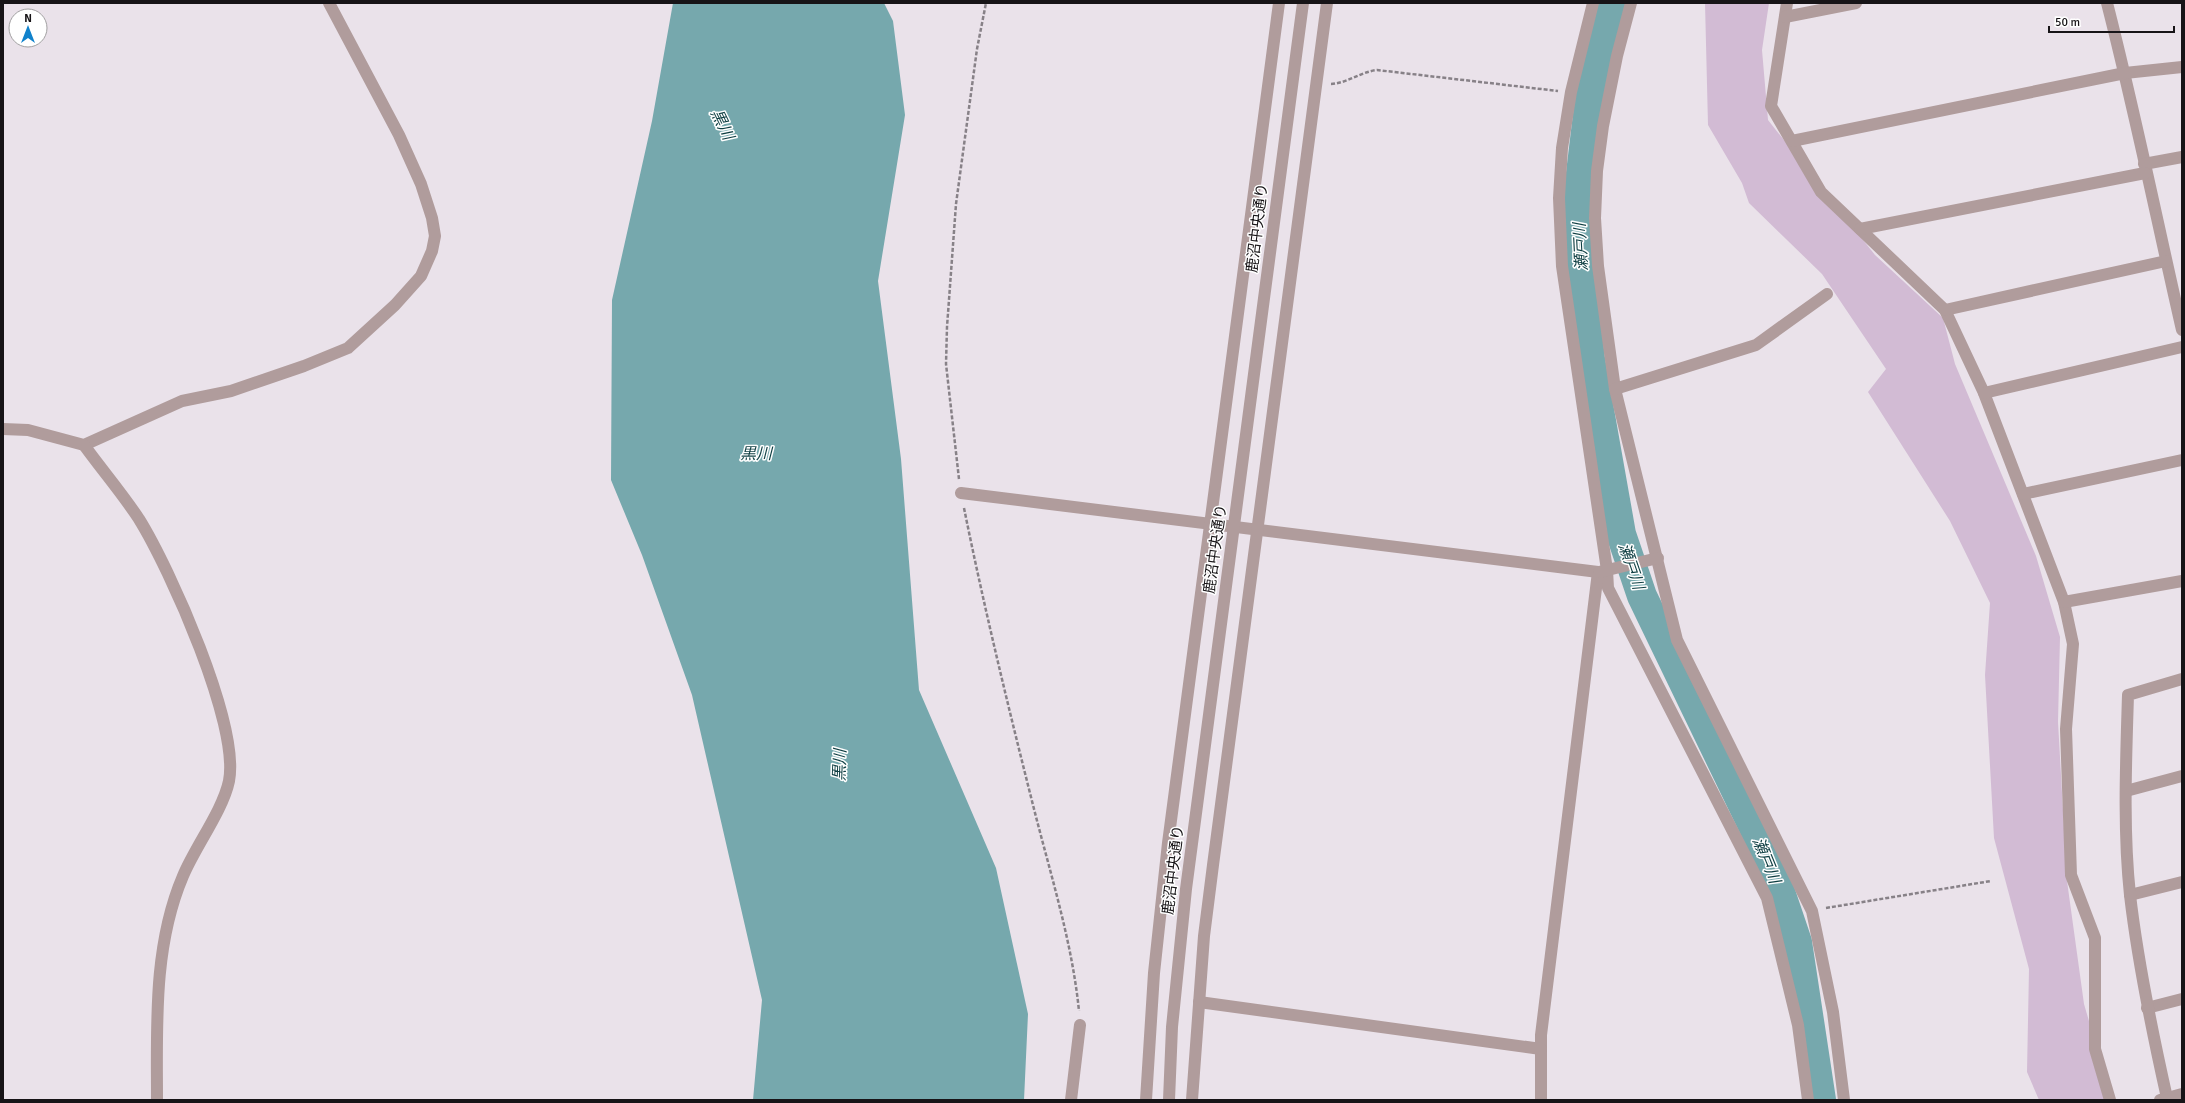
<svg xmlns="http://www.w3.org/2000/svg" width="2185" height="1103" font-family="Signika,'Noto Sans JP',sans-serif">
  <rect width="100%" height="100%" fill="#eae2ea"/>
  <path fill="#d2bbd4" d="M1705,3h64l-7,47 6,70 107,135 68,63 12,46 81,192 24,81 -2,85 9,159 17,123 28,96h-73l-12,-28 2,-103 -35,-131 -9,-163 5,-72 -40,-82 -82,-129 18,-23 -64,-95 -73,-71 -7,-20 -34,-58z"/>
  <path fill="#76a8ad" d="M673,3h211l9,18 12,94 -27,166 23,178 18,231 77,178 32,146 -4,86h-271l9,-100 -70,-305 -50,-140 -31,-75 1,-180 40,-179z"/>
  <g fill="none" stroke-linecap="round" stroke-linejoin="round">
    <path stroke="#76a8ad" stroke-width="30" d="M1612,3l-20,78 -13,109 -1,55 12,114 31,175 21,62 127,263 28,83 24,158"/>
    <g stroke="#878187" stroke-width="2.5" stroke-dasharray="4 2" stroke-linecap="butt">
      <path d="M1331,84c17,-1 29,-12 46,-14l181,21"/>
      <path d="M959,479l-13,-115 1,-37 9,-123 21,-155 9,-46"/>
      <path d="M964,508c20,99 44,198 69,297 17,68 39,136 46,206"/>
      <path d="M1826,908l165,-27"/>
    </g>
    <g stroke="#b09c9c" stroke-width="12">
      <path d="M1593,3l-22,89 -9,56 -3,50 3,68 45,304 1,18 159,310 31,127 10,75"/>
      <path d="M1631,3l-14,53 -14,70 -6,45 -2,47 3,48 17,123 62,251 135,271 21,101 11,88"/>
      <path d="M1787,3l-16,103 50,86 124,118 39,83 80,209 9,42 -7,85 5,146 24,63v111l15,51"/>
      <path d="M2107,3c28,109 50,218 75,327"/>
      <path d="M1785,17l71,-14"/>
      <path d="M1792,141l333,-68 57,-6"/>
      <path d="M2144,164l38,-7"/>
      <path d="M1860,229l285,-56"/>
      <path d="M1945,310l221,-49"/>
      <path d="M1615,389l141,-44 71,-51"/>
      <path d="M1984,393l198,-46"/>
      <path d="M3,429l25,1 56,15 98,-44 49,-10 73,-25 44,-18 47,-43 26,-29 11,-25 3,-15 -3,-18 -11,-34 -22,-49 -70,-132"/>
      <path d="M84,445c18,25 38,48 55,74 31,50 101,206 90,262 -6,29 -34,66 -46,95 -30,70 -26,150 -26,224"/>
      <path d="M961,493l637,79 -57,463v65"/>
      <path d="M2023,494l159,-34"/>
      <path d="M1599,572l59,-14"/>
      <path d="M2064,602l118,-21"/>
      <path d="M2126,791l56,-15"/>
      <path d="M2130,895l52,-13"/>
      <path d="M1199,1002l342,47"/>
      <path d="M2147,1008l35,-9"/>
      <path d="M2167,1098c-15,-67 -29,-134 -37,-203 -7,-66 -4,-133 -2,-200l54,-16"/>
      <path d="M1071,1100l9,-75"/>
      <path d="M1146,1100l8,-127 14,-130 111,-840"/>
      <path d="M1169,1100l3,-73 14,-138 117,-886"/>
      <path d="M1192,1100l12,-164 9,-71 114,-862"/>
      <path d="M2160,1100l22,-6"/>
    </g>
  </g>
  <g text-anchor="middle" stroke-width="3" stroke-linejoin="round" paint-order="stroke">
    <g font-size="15" fill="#171417" stroke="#fff">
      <text transform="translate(1257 228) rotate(-83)" y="5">鹿沼中央通り</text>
      <text transform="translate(1215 549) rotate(-82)" y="5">鹿沼中央通り</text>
      <text transform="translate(1173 870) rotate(-83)" y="5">鹿沼中央通り</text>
    </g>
    <g font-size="16" font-style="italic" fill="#0e3e42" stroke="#fff">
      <text transform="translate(723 124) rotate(64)" y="6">黒川</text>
      <text transform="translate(1580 247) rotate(-93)" y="6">瀬戸川</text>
      <text x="756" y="459">黒川</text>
      <text transform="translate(1632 566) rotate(71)" y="6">瀬戸川</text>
      <text transform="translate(839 765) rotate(-88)" y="6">黒川</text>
      <text transform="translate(1767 860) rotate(68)" y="6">瀬戸川</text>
    </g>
  </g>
  <rect width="2185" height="1103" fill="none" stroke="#171417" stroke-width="8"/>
  <g transform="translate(28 28)"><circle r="19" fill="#ffffff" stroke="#a2a1a2"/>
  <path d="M0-3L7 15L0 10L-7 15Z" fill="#1082cc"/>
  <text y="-6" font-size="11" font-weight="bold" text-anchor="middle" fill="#171417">N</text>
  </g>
  <path d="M2049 26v6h125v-6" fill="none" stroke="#171417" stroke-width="2"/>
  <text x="2055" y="26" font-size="12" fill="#171417" stroke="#ffffff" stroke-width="3" paint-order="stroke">50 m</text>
</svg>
